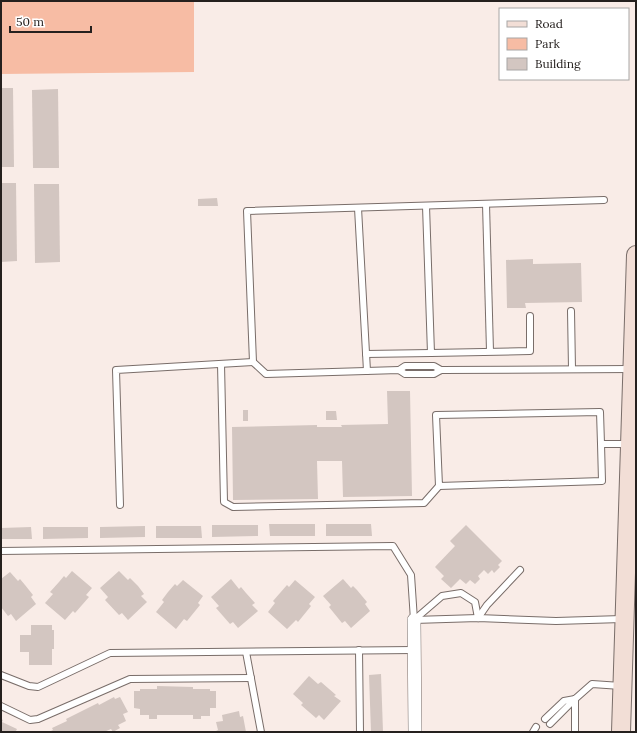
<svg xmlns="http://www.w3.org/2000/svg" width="637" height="733" font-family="Lora,serif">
  <rect width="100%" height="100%" fill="#f9ece7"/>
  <path fill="#f7bca4" d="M1,1h193v71l-193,2z"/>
  <g fill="#d3c6c1">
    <path d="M1,88h12l1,79h-13z"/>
    <path d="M58,89l1,79h-26l-1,-78z"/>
    <path d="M1,183h15l1,78 -16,1z"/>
    <path d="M34,184h25l1,78 -25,1z"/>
    <path d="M217,198l1,8h-20v-7z"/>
    <path d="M533,259v5l48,-1 1,39 -57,1 1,5h-19l-1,-48z"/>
    <path d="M387,391h23l2,105 -69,1 -1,-36h-25l1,38 -85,1 -1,-73 85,-2v2h25l-1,-2 47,-1z"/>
    <rect x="243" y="410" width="5" height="11"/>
    <path d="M326,411h10l1,9h-11z"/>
    <path d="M269,524h46v12h-45z"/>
    <path d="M326,524h45l1,12h-46z"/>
    <path d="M212,525h46v11l-46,1z"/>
    <path d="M466,525l36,36 -4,4 2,2 -6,6 -2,-3 -4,4 -4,-4 -6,6 2,3 -5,5 -5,-4 -4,4 -6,-5 -9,9 -10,-9 3,-3 -9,-9 20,-21 -5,-5z"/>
    <path d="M145,526v11l-45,1v-11z"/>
    <path d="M156,526h45l1,12h-46z"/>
    <path d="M31,527l1,12h-31v-11z"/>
    <path d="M43,527h45v11l-45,1z"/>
    <path d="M72,571l20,17 -6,7 3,2 -14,16 -2,-2 -8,9 -20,-17 8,-9 -3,-2 9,-10 5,-6 2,2z"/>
    <path d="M119,571l9,9 2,-2 8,8 6,8 -3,2 6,6 -19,18 -6,-7 -3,2 -14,-15 3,-3 -8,-9z"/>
    <path d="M10,572l8,9 2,-2 5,6 8,10 -2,2 5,7 -20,17 -5,-7 -3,2 -7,-9v-28z"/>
    <path d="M231,579l8,10 2,-2 5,6 9,10 -3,2 6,6 -20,17 -5,-6 -3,2 -14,-16 3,-2 -8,-9z"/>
    <path d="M343,579l8,9 2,-2 4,4 10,12 -2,2 5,7 -19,17 -6,-7 -3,2 -13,-16 2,-2 -8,-9z"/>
    <path d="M183,580l20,16 -5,7 2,2 -13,16 -3,-2 -8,10 -20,-17 8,-10 -2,-2 6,-8 7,-8 2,2z"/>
    <path d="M295,580l20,17 -6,7 2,2 -13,16 -2,-2 -9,9 -19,-17 7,-9 -2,-2 14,-16 2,2z"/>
    <path d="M31,625h21v5h2v19h-2v16h-23v-13h-9v-17h11z"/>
    <path d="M381,674l2,58h-12l-2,-57z"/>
    <path d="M309,676l9,8 3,-2 15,13 -2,1 7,5 -17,19 -5,-5 -3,3 -15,-13 2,-2 -10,-9z"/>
    <path d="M157,686l36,1v2h17v2h6v17h-6v8h-9v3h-8v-4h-36v4h-8v-4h-9v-6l-6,-1v-17h6v-2h17z"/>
    <path d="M114,697l1,2 5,-2 8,15 -5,2 3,7 -8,4 2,3 -7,4 -2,-3 -7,3h-55l4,-2 -1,-2 15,-7 -1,-2 32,-16 1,2z"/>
    <path d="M239,711l1,6 3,-1 3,16h-32l4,-2 -2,-8 7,-1 -1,-6z"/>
    <path d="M1,719l2,1 -1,2 15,7 -1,2 3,1h-18z"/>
  </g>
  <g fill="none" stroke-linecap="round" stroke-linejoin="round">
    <defs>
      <g id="service">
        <path d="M604,200l-357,11 6,151 13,12 133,-4 6,4h29l7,-4 190,-1"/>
        <path d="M486,204l4,147"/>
        <path d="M426,206l5,147 99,-2v-35"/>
        <path d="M358,208l9,163"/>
        <path d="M571,311l1,58"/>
        <path d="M366,354l65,-1"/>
        <path d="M221,364l3,138 9,5 191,-4 15,-17"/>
        <path d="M399,370l6,-4h29l7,4"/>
        <path d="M601,444l-1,-32 -164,3 3,71 163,-5 -1,-37h28"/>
        <path d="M120,505l-4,-135 137,-8"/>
        <path d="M1,551l392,-5 18,29 3,45"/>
        <path d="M478,618l9,-13 33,-35"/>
        <path d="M414,620l64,-2 78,3 66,-2"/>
        <path d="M414,620l28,-24 19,-3 14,9 3,16"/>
        <path d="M359,650l1,82"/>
        <path d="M246,652l15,80"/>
        <path d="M1,675l28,11 9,1 72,-34 304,-3"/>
        <path d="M1,706l29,14 8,-1 92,-40 121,-1"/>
        <path d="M545,719l19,-18 11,-2"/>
        <path d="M550,724l25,-25"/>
        <path d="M533,732l3,-5"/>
        <path d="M575,732v-33l17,-15 29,2"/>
      </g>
      <path id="minor" d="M414,620l1,112"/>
      <path id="secondary" d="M621,732l15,-477"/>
    </defs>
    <use href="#service" stroke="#796d69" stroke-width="8"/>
    <use href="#minor" stroke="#796d69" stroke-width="14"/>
    <use href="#secondary" stroke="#796d69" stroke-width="20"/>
    <use href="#service" stroke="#fff" stroke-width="6"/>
    <use href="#minor" stroke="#fff" stroke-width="13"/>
    <use href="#secondary" stroke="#f2ded6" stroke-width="18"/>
  </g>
  <rect width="637" height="733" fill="none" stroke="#25201e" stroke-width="4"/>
  <rect x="499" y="8" width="130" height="72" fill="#ffffff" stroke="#a8a6a5"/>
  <rect x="507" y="21" width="20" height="6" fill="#f2ded6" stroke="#a8a6a5"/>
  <text x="535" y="28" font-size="12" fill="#25201e">Road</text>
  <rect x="507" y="38" width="20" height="12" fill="#f7bca4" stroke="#a8a6a5"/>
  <text x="535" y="48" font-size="12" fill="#25201e">Park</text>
  <rect x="507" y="58" width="20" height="12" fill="#d3c6c1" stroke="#a8a6a5"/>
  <text x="535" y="68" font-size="12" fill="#25201e">Building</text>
  <path d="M10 26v6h81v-6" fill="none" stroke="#25201e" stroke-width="2"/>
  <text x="16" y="26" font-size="12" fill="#25201e" stroke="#ffffff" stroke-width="3" paint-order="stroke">50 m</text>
</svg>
